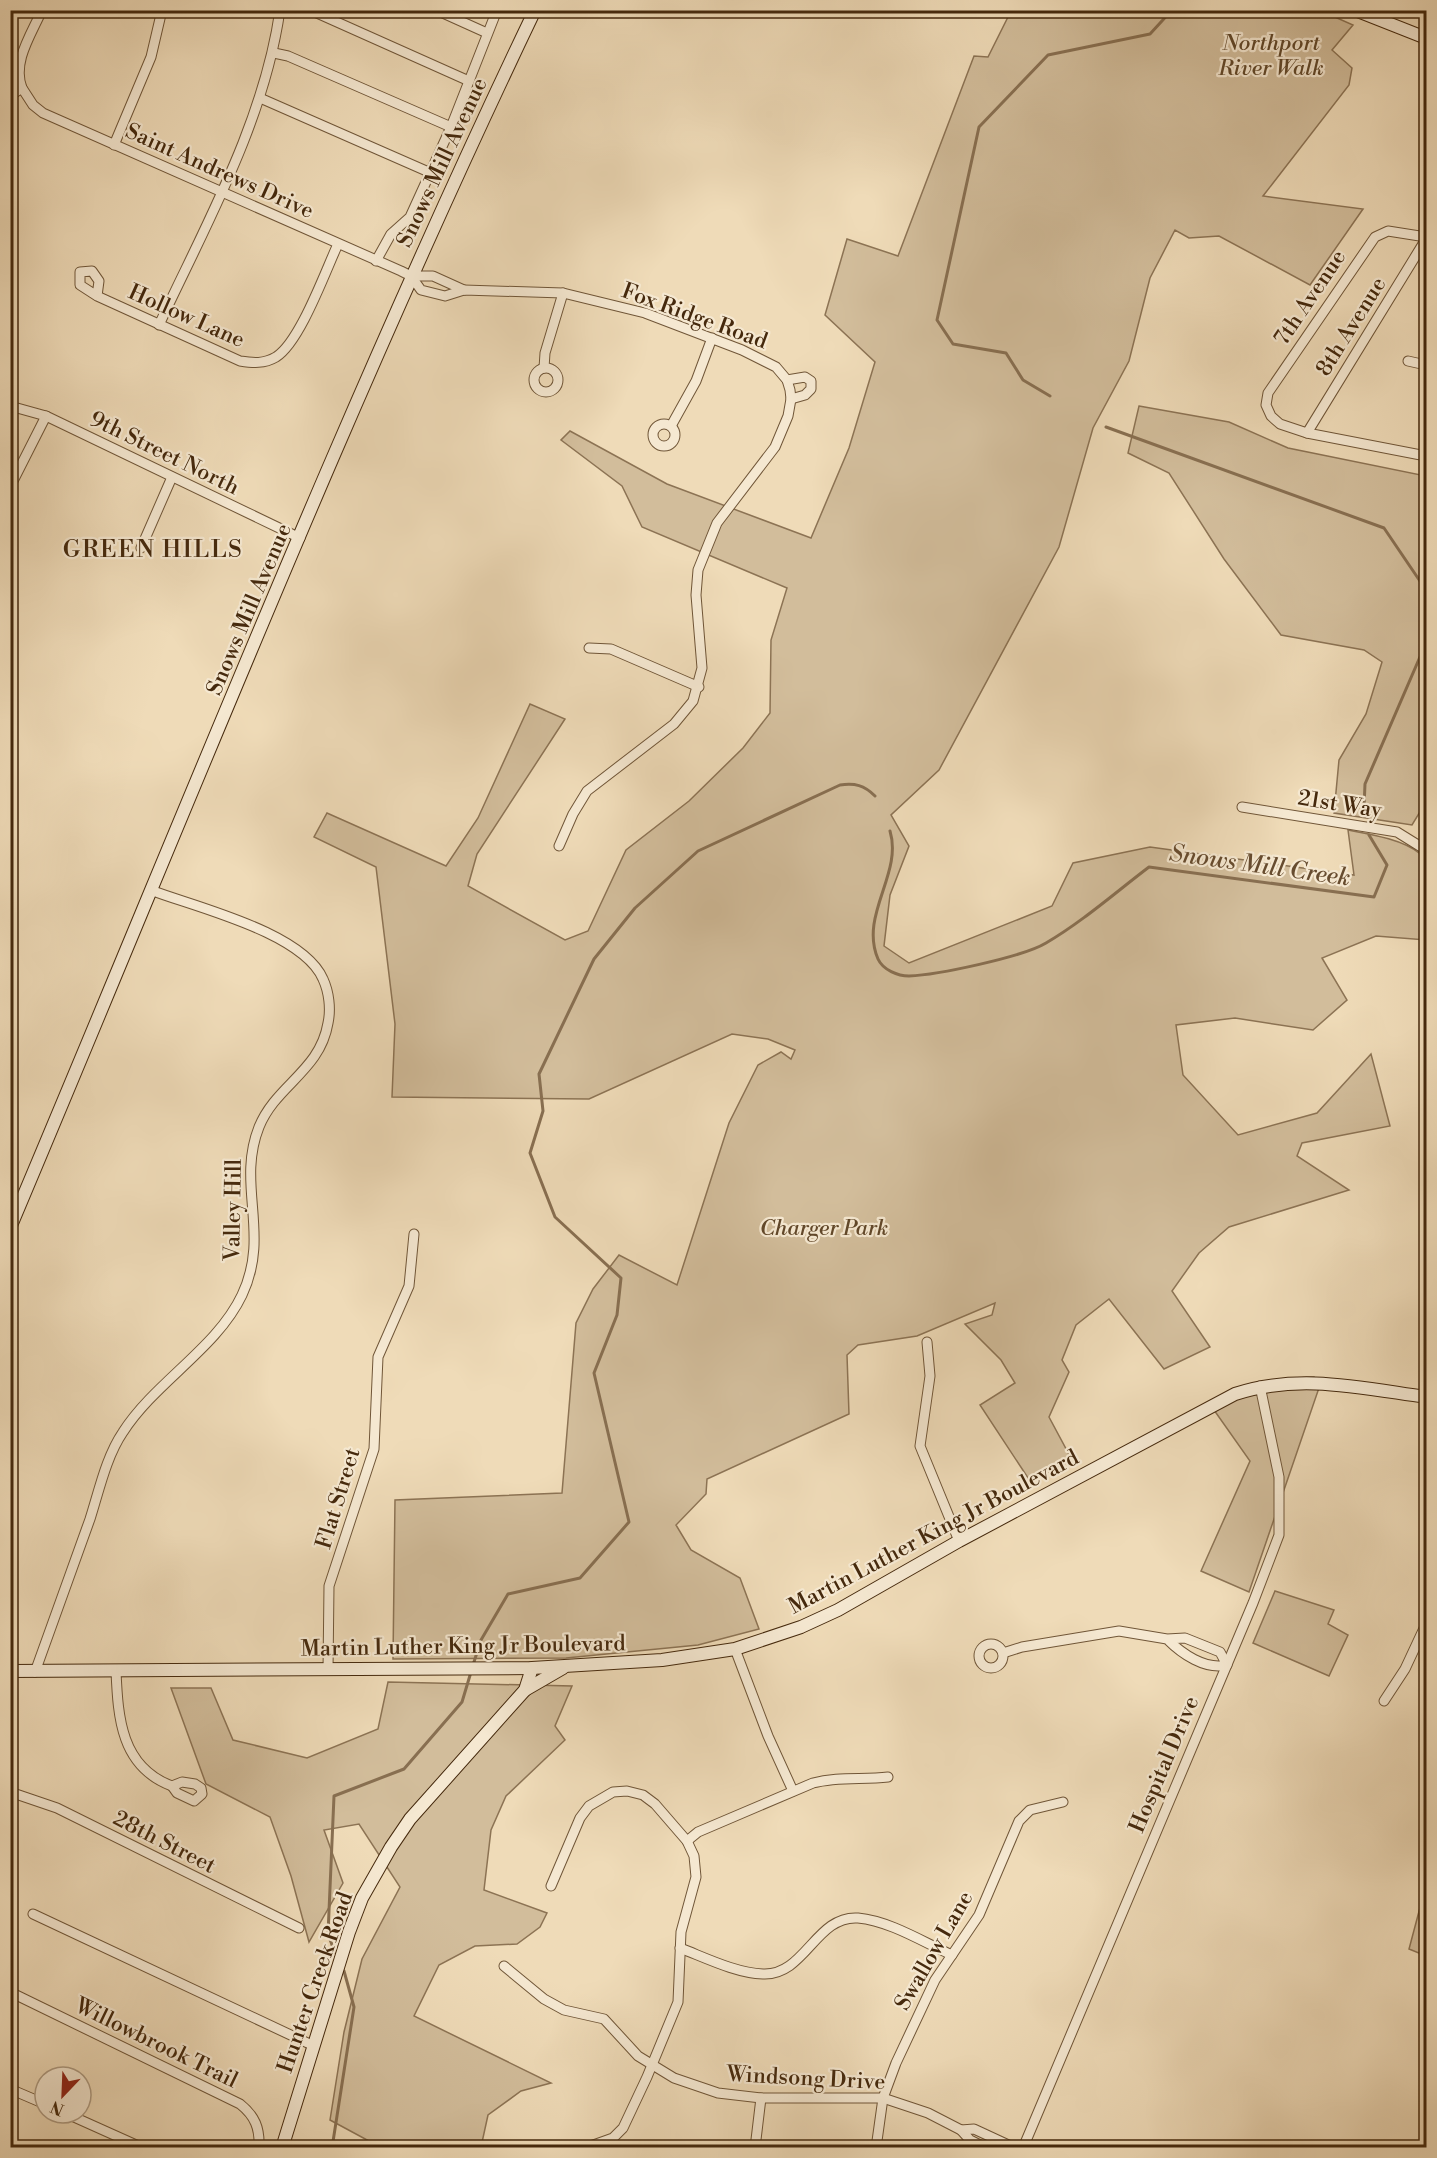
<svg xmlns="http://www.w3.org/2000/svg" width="1437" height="2158" font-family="'Libre Bodoni',serif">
  <rect width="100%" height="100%" fill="#efdbb8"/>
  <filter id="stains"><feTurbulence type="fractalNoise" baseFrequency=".00333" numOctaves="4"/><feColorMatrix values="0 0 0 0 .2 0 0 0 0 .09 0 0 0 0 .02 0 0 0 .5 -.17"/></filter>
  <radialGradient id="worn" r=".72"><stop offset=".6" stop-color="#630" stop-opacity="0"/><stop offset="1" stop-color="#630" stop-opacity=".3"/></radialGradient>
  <g fill="#d2bd9b" stroke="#8c7354" stroke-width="1.5">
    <path d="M1319,10l34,15 -21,25 20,18 -3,17 -86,111 100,13 -53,76 -91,-49 -30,2 -14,-8 -25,48 -21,83 -36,67 -34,119 -120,223 -48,45 18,31 -19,49 -6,51 25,17 143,-57 21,-43 77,-16 204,28 -6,-45c21,4 54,9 71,23 13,13 7,68 7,87l-50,-4 -54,22 25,42 -34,30 -78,-12 -59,7 7,50 55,60 79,-22 54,-59 19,72 -88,17 -5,13 52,34 -120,37 -30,26 -27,38 38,56 -46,22 -55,-70 -33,26 -14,35 7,12 -20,45 23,43 -42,21 -50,-76 35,-22 -14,-23 -36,-36 27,-9 3,-12 -78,33 -59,9 -11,10 2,59 -142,65 -1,15 -30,31 15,25 49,28 19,51 -61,16 -132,13 -173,1 2,-159 167,-7 14,-170 17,-34 26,-34 58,30 52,-162 29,-58 23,-13 10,7 4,-9 -27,-11 -36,-5 -143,65 -197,-2 3,-73 -19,-157 -62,-30 13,-24 119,53 32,-48 52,-114 35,15 -88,135 -9,32 97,54 23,-9 38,-81 63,-49 54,-53 27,-35 1,-73 16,-52 -145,-61 -20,-41 -61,-46 9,-9 97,53 144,54 38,-90 26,-86 -50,-47 22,-76 51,17 76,-200 14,1 23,-46z"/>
    <path d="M1139,406l90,16 59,26 138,28v326l-14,23 -78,-12 5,-53 27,-46 16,-52 -18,-12 -83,-15 -57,-76 -55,-86 -41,-20z"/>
    <path d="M1314,1377l6,8 -71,207 -48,-21 49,-110 -36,-51 65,-31z"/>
    <path d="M1275,1591l59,19 -6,14 20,11 -19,41 -76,-33z"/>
    <path d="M388,1682l184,4 -17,40 10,14 -59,56 -15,34 -7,60 63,23 -7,14 -23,17 -42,2 -36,19 -25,51 137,67 -30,8 -33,24 -7,32h-101l-50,-27 14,-88 18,-73 38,-72 -41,-63 -35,6 19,53 -34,59 -18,-66 -21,-59 -64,-33 -35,-96h40l22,52 74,18 71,-29z"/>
    <path d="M1426,1885v71l-17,-7z"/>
  </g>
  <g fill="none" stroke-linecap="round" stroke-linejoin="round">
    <g stroke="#886f51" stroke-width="3">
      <path d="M1050,396l-27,-16 -17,-27 -53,-9 -16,-24 42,-193 69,-72 102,-21 22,-24"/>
      <path d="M1106,427l278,101 42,62"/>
      <path d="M1364,807l1,-23 61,-141"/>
      <path d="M890,831c13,43 -31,84 -12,128 5,11 20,17 31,17 28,-1 114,-19 137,-33 36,-21 70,-51 103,-76l225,30 13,-32 -18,-30"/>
      <path d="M473,1665l8,-25 27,-46 72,-16 49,-56 -35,-149 23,-58 4,-37 -66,-61 -25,-64 13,-42 -4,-37 55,-115 41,-51 63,-57 142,-66c15,-2 24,0 35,11"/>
      <path d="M335,1953l-7,-19 6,-138 70,-27 58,-67 9,-30"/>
      <path d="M332,2148l22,-141 -10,-36"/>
    </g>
    <defs>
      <g id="minor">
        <path d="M310,10l159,71"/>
        <path d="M436,10l51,23"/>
        <path d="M274,53l14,3 163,71"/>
        <path d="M22,88l11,17 10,8 358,158 10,5h22l31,14"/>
        <path d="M10,96l12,-8c-10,-26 9,-53 20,-78"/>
        <path d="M260,98l171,75"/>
        <path d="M114,145l37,-88 11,-47"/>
        <path d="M1426,237l-38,-6 -13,6 -107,156 -2,12 5,11 9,8 27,9 119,23"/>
        <path d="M376,261l15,-27 19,-17 41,-90 46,-117"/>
        <path d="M411,276l10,14 24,6 19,-6 99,3 82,20 97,37 34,17 11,13 3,10 1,9 -3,17 -13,31 -58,76 -19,47 -2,25 6,73 -9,33 -19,23 -87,67 -14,23 -14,32"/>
        <path d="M97,296l2,-15 -7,-10 -12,1v13l17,11 143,65c13,2 24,3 36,-4 24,-15 49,-85 62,-113"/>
        <path d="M159,325c47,-101 105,-203 121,-315"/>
        <path d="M1408,361l18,4"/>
        <path d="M544,368l1,-15 18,-60"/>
        <circle cx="546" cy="380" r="12"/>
        <path d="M787,380l18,-3 6,4v8l-6,6 -14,4"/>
        <path d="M10,406l36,10 254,122"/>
        <circle cx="664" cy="435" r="11"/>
        <path d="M671,426l25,-45 16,-43"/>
        <path d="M1307,433l119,-194"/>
        <path d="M10,487l36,-71"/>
        <path d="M141,548l31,-71"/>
        <path d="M589,648l22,1 88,38"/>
        <path d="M1242,807l155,25 29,18"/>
        <path d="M927,1342l3,34 -10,70 39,95"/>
        <circle cx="991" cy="1656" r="12"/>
        <path d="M735,1649l33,87 25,55"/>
        <path d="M1003,1653l19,-6 97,-16 48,8 18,-1 35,14 7,13c-22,5 -45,-11 -60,-26"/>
        <path d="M328,1670l1,-84 45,-137 4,-92 31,-71 5,-52"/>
        <path d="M116,1671c2,47 5,96 56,115"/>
        <path d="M35,1672c18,-51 37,-102 55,-153 9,-28 16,-62 33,-87 32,-50 94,-84 119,-137 29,-61 -6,-110 17,-168 17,-42 61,-56 69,-104 3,-14 1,-31 -5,-44 -20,-46 -124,-71 -170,-88"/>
        <path d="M1384,1701l21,-32 21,-45"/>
        <path d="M182,1782l13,2 6,4 1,6 -8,7 -17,-8 -5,-7z"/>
        <path d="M10,1792l47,16 242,120"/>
        <path d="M687,1841l11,-9 115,-49c25,-7 50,-3 75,-6"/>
        <path d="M551,1886l29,-68 9,-12 24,-14 14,-1 16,4 12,9 32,37 7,15 2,21 -15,55 -3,70 -31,75 -24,51 -10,10 -28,10"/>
        <path d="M33,1914l281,132"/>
        <path d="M680,1948c26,10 56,25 83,26 42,2 53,-59 95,-56 32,3 65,24 94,37"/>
        <path d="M504,1966l40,33 20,11 40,9 34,37 36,22 44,15 43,5h122l45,15 33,17 9,10 16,8"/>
        <path d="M10,1992l230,112c15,12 20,24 19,44"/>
        <path d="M10,2089l35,15"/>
        <path d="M65,2113l78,35"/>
        <path d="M961,2130l13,-1 41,19"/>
        <path d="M755,2148l6,-50"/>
        <path d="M876,2148l7,-50 13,-35 39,-83 44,-65 40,-94 11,-11 33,-8"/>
        <path d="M1023,2148l230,-545 26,-68v-58l-19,-91"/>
      </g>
      <g id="secondary">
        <path d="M1355,10l71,28"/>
        <path d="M10,1228c172,-407 334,-819 525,-1218"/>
        <path d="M10,1671l522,-3 130,-8 73,-11 66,-22 37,-17 121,-69 276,-147c64,-21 126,-6 191,3"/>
        <path d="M525,1690l38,-22"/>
        <path d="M282,2148l67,-216 13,-34 29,-51 19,-28 115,-129 7,-22"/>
      </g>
    </defs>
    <use href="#minor" stroke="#705638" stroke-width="11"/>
    <use href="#secondary" stroke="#45290d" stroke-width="14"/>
    <use href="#minor" stroke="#f5e8d1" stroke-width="9"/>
    <use href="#secondary" stroke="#f5e8d1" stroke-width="12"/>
  </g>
  <g text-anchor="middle" stroke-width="4.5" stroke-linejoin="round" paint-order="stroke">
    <g font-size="22" font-style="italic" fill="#614729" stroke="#f5e8d1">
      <text x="1271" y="50">Northport<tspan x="1271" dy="25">River Walk</tspan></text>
      <text x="824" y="1235">Charger Park</text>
    </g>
    <g font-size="22" fill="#45290d" stroke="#f5e8d1">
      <text transform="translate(441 162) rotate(-65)" y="8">Snows Mill Avenue</text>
      <text transform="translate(220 170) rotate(24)" y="8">Saint Andrews Drive</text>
      <text transform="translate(1309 297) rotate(-56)" y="8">7th Avenue</text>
      <text transform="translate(187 315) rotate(24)" y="8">Hollow Lane</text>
      <text transform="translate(695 315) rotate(20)" y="8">Fox Ridge Road</text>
      <text transform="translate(1350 326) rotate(-58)" y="8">8th Avenue</text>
      <text transform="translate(165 452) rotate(26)" y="8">9th Street North</text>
      <text transform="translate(248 609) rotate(-67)" y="8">Snows Mill Avenue</text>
      <text transform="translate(1340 803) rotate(9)" y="8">21st Way</text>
      <text transform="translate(232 1210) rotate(-89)" y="8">Valley Hill</text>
      <text transform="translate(337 1498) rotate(-73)" y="8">Flat Street</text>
      <text transform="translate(933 1531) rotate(-28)" y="8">Martin Luther King Jr Boulevard</text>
      <text transform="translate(463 1645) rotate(-1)" y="8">Martin Luther King Jr Boulevard</text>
      <text transform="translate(1163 1764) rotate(-67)" y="8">Hospital Drive</text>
      <text transform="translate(165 1841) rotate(27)" y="8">28th Street</text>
      <text transform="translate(933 1950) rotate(-60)" y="8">Swallow Lane</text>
      <text transform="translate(314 1982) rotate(-71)" y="8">Hunter Creek Road</text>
      <text transform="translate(157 2042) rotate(26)" y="8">Willowbrook Trail</text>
      <text transform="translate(806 2077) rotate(3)" y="8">Windsong Drive</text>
    </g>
    <g font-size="24" letter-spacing="1.5" fill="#45290d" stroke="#f5e8d1">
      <text x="153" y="557">GREEN HILLS</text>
    </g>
    <g font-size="24" font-style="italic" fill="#674c2f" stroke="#f5e8d1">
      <text transform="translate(1260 865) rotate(8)" y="8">Snows Mill Creek</text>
    </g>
  </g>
  <rect width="1437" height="2158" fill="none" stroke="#efdbb8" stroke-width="36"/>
  <rect x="12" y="12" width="1413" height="2134" fill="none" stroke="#45290d" stroke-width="3"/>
  <rect x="18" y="18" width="1401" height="2122" fill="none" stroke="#45290d" stroke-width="1.5"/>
  <g transform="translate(63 2095) rotate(203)"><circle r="28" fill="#f5e8d1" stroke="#af9c83" stroke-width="1.5"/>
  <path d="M0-4.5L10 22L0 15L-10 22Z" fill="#8f2418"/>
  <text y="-9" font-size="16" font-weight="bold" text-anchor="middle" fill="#45290d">N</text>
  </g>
  <rect width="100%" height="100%" filter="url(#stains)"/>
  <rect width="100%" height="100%" fill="url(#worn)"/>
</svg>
